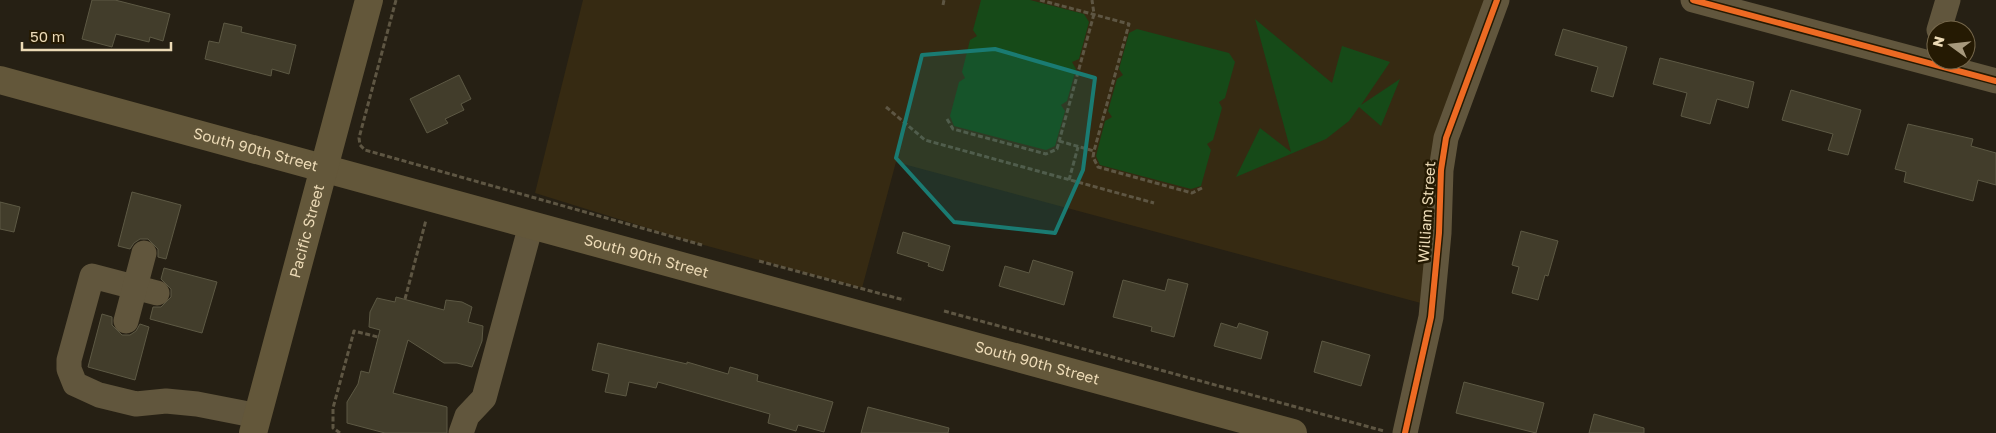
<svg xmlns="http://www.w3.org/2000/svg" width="1996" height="433" font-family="'Golos Text',sans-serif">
  <rect width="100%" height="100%" fill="#262014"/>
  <path fill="#362a12" d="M583,0h914l-48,127 -17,179 -536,-144 -34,126 -173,-47 -154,-48z"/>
  <g fill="#164a18">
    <path d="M981,0h49l54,14 5,8 -10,37 -7,3 4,7 -9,32 -6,4 4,6 -10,35 -9,4 -92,-24 -4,-10 9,-34 6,-4 -3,-6 8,-32 7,-4 -4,-6z"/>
    <path d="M1255,19l77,64 10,-37 48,16 -29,43 39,-26 -19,47 -22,-19 -10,14 -23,18 -90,38 24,-49 31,24z"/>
    <path d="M1137,29l92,24 6,9 -10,36 -6,4 3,6 -9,32 -6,4 4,6 -10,36 -10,3 -91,-24 -4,-9 9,-35 7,-4 -4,-6 9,-32 6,-4 -4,-6 10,-36z"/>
  </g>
  <g fill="#423d2b" stroke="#5d5944">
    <path d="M92,0h23l55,14 -7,27 -13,-4 -1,5 -33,-8 -4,13 -30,-8z"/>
    <path d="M224,23l18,4 -1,5 55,13 -7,29 -17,-5 -1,7 -66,-17 4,-18 10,2z"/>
    <path d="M1563,29l64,18 -14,50 -22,-6 7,-24 -43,-12z"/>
    <path d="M1660,58l94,24 -6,26 -31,-9 -7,25 -29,-8 6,-23 -34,-9z"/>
    <path d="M459,75l12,24 -10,5 3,6 -19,9 3,4 -21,10 -17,-34z"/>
    <path d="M1791,90l70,20 -13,45 -20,-5 5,-16 -51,-14z"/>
    <path d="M1908,124l65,15 -2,7 25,7v32l-18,-5 -5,21 -69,-19 2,-10 -11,-3z"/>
    <path d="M132,192l49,13 -15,54 -8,-2v-8l-10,-10h-8l-6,4 -4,6 -12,-3z"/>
    <path d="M0,202l20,5 -6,25 -14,-3z"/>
    <path d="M1521,231l37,10 -10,35 -3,-1 -7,25 -26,-7 7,-26 -7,-2z"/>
    <path d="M903,232l47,14 -7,25 -15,-5 1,-3 -32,-10z"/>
    <path d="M1033,260l40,12 -9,33 -65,-19 6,-20 24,7z"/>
    <path d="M164,268l53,14 -15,51 -52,-14 3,-12h8l10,-10v-8l-10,-10z"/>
    <path d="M1168,279l20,5 -14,53 -23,-6 1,-4 -39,-10 10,-37 42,11z"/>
    <path d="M396,297l48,13 2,-10 16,2 10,5 -4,15 15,4 -1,15 -10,26 -15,-4h-13l-36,-23 -15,53 54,14v26h-62l-38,-10v-21l11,-18 3,-13 8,2 11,-43 -11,-3 1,-15 7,-14 18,4z"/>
    <path d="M102,314l10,3v8l10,10h8l6,-4 4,-7 9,3 -14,53 -47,-13z"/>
    <path d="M1221,323l16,5 2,-5 29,9 -7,27 -47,-13z"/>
    <path d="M1322,341l48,14 -9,31 -47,-14z"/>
    <path d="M598,343l89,21v-2l41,12 2,-7 28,8 -1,6 76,21 -9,30 -26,-7 -2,6 -28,-8 2,-9 -112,-32 -2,6 -27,-6 -3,14 -21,-4 4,-18 -17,-4z"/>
    <path d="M1464,382l80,21 -8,30 -80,-20z"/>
    <path d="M868,407l81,21 -1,5h-87z"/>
    <path d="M1594,414l50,14v5h-55z"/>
  </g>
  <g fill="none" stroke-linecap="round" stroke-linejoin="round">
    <g stroke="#5e5643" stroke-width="3" stroke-dasharray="5 2.5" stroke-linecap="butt">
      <path d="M396,0l-37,138 1,7 5,5 337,95"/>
      <path d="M1040,0l89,24 -35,127 -1,6 5,10 94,26 10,-5"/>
      <path d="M943,5l1,-5"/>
      <path d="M886,107l39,33 229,63"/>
      <path d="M947,119l6,10 93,25 11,-5 37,-135 -2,-14"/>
      <path d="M1059,141l35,10"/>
      <path d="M1069,180l9,-33"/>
      <path d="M759,261l145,39"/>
      <path d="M405,299l21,-79"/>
      <path d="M944,311l440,120"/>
      <path d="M340,433l-7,-5v-20l21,-77 24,6"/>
    </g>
    <g stroke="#61563d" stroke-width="25">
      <path d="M1693,0l303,81"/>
      <path d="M1939,30l9,-30"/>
      <path d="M157,293l-65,-17 -23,84v9l6,15 24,11 37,9 30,-3 31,3 61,12"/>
      <path d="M126,321l18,-68"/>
      <path d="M461,433l6,-17 17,-18 47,-173"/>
      <path d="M1405,433l26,-116 8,-84 2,-63 5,-32 51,-138"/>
    </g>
    <g stroke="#63573a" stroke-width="28">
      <path id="s1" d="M0,80l1293,353"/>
      <path id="s2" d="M253,433l116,-433"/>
    </g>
    <defs>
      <g id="cycleway">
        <path d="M1693,0l303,81"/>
        <path d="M1405,433l26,-116 8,-84 2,-63 5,-32 51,-138"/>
      </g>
    </defs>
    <use href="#cycleway" stroke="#251a03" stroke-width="9"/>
    <use href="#cycleway" stroke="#ed6a23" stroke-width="6"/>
  </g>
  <path fill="#1a7b72" fill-opacity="0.2" stroke="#1a7b72" stroke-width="4" stroke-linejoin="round" d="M995,49l100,29 -12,92 -28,63 -101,-11 -58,-64 26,-103z"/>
  <g text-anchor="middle" stroke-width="5" stroke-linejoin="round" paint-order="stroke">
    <g font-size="15" fill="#ecdab6" stroke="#251a03">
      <text dy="5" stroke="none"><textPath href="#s1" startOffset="265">South 90th Street</textPath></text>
      <text transform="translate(1427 212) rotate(-86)" y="5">William Street</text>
      <text dy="5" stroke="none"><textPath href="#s2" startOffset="209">Pacific Street</textPath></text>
      <text dy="5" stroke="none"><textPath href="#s1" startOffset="670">South 90th Street</textPath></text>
      <text dy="5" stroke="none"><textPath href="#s1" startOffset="1075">South 90th Street</textPath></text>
    </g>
  </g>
  <g transform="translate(1951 45) rotate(285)"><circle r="24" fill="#251a03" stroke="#75674b"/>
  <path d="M0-4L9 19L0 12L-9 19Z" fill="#a7997d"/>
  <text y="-8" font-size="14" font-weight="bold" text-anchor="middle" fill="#ecdab6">N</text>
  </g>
  <path d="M22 42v8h149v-8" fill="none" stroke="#ecdab6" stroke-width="2.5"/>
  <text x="30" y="42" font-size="15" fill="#ecdab6" stroke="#251a03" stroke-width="4" paint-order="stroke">50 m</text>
</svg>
